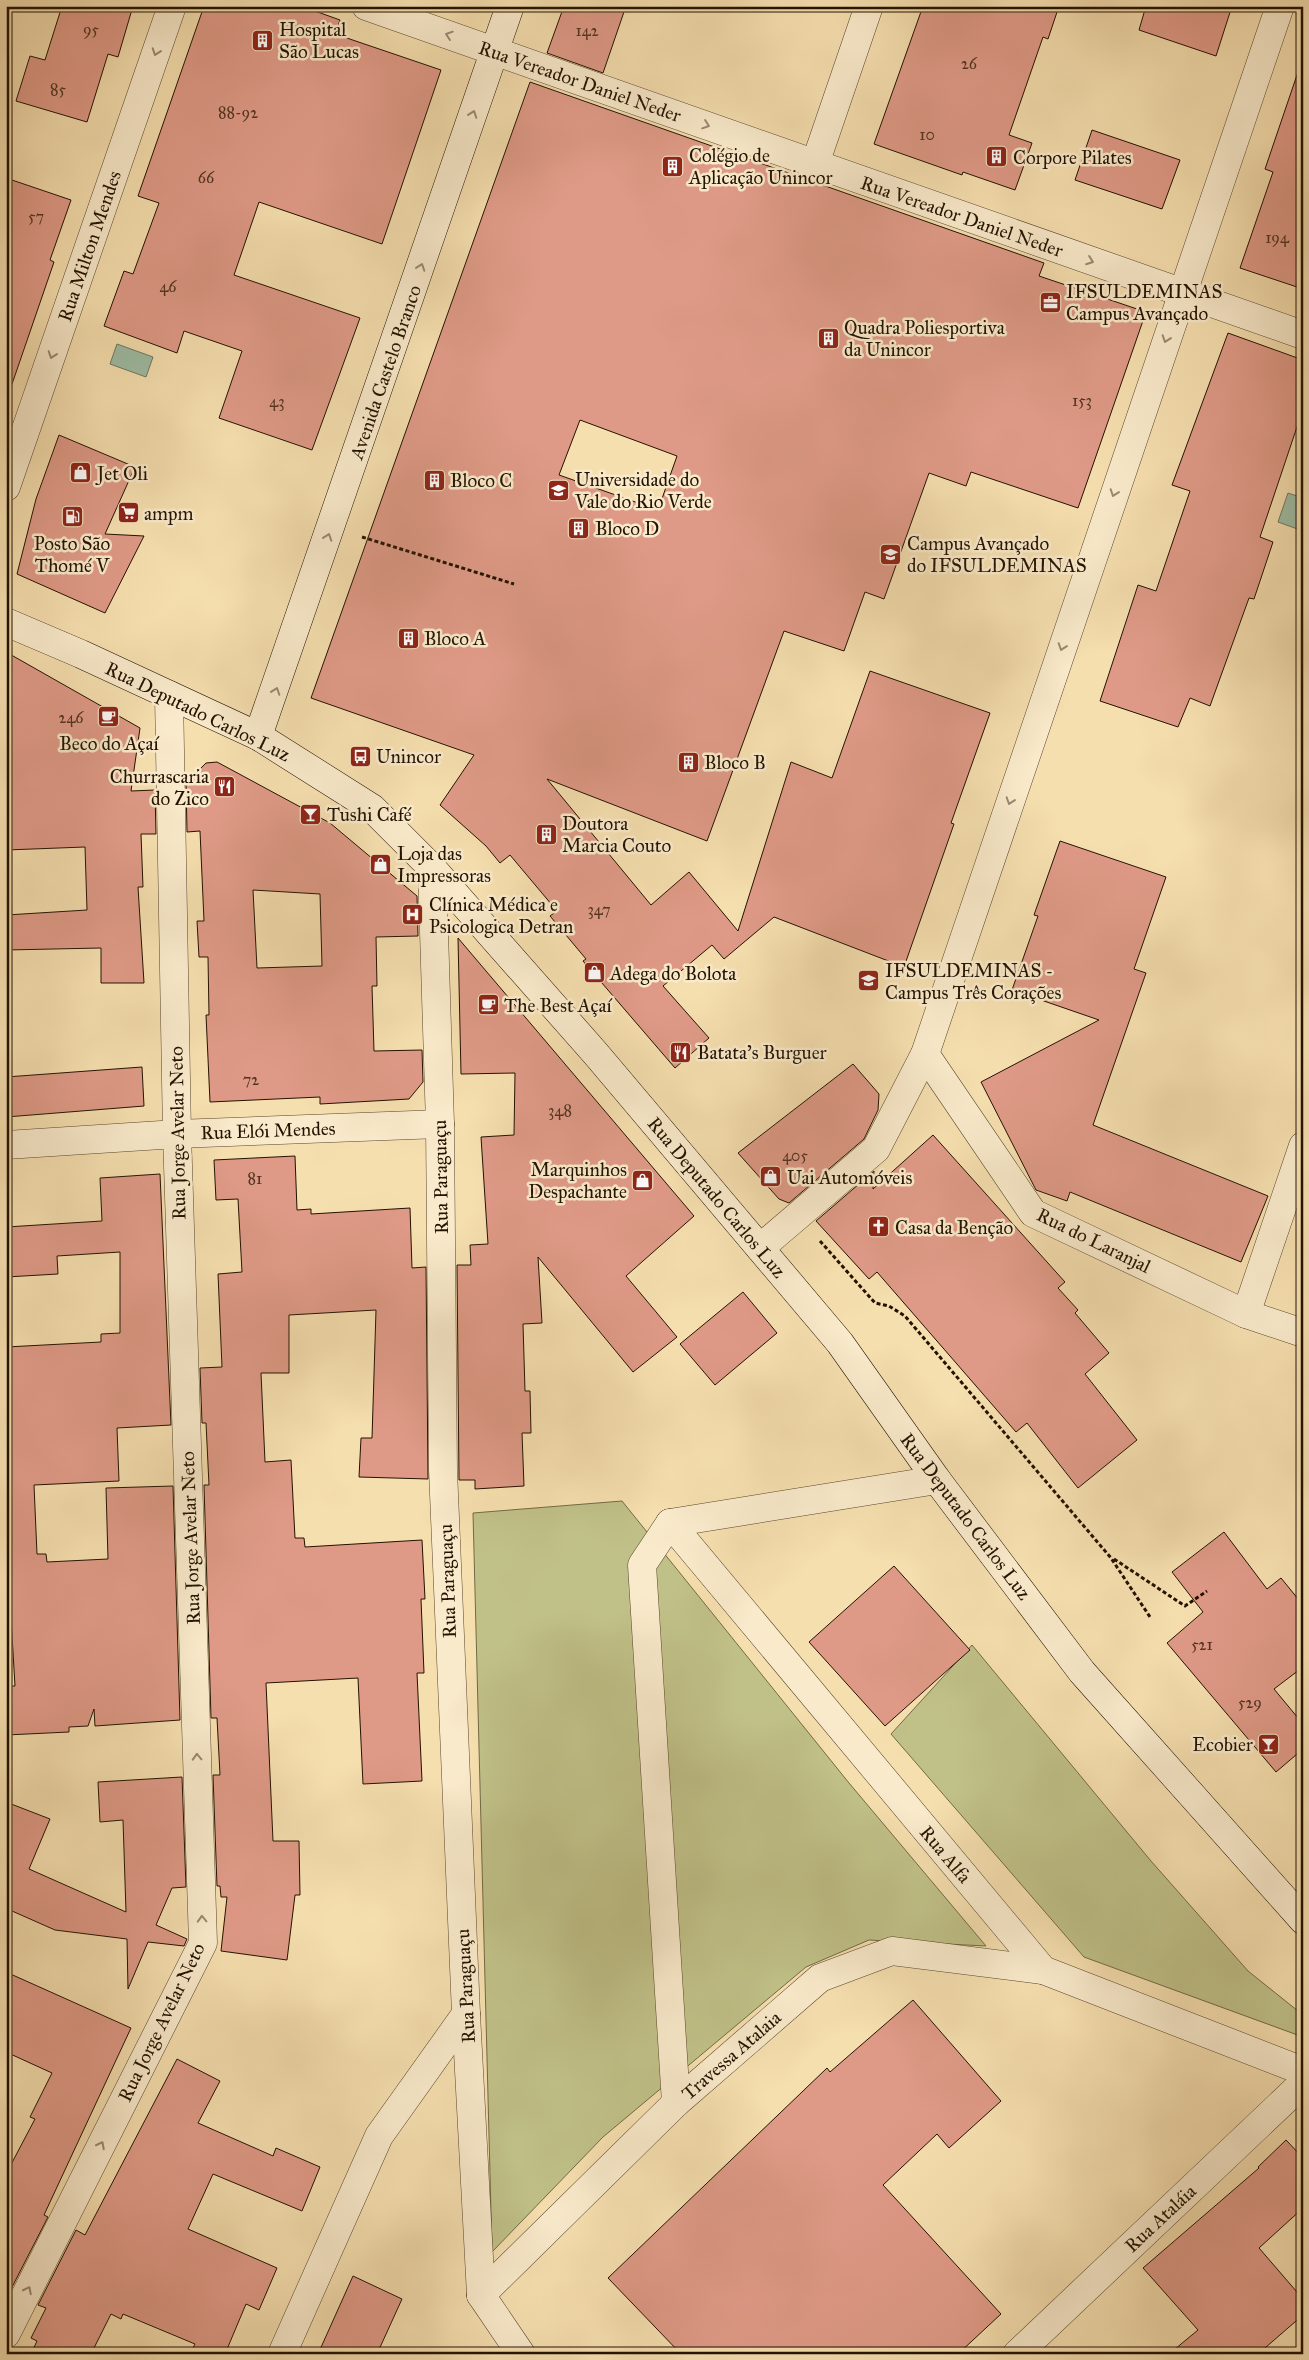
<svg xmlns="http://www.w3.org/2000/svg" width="1309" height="2360" font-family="'IM FELL Great Primer',serif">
  <rect width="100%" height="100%" fill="#f6dfaf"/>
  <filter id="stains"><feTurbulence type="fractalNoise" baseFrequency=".004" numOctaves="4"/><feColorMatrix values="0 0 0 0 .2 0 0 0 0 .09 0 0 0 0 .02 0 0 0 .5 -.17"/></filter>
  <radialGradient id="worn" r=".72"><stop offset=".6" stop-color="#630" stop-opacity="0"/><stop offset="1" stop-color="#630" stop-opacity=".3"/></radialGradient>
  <g fill="#c0c188" stroke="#726a44">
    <path d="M622,1501l227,282 137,163 -117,-6 -63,27 -203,170 -111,115 -19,-739z"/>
    <path d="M972,1645l179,216 97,110 55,44v22l-219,-80 -193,-223z"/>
  </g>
  <g fill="#9ebda5" stroke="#6d7963">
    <path d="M117,344l36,13 -7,20 -36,-13z"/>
    <path d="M1288,493l15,5v33l-25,-9z"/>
  </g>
  <g fill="#df9a87" stroke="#231200" fill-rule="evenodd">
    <path d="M62,6h71l-15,51 -10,-3 -21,68 -71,-21 14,-45 15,4z"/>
    <path d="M204,6h97l39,14 -5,14 106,36 -59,174 -123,-42 -25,73 126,43 -48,132 -93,-32 23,-67 -58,-20 -7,22 -73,-27 20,-55 9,3 26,-71 -21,-7z"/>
    <path d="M564,6h62l-23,67 -56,-20z"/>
    <path d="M923,6h136l-11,33 -5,-2 -34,98 23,8 -17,47 -52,-18 -1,3 -88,-31z"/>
    <path d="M1146,6h86l-16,50 -77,-26z"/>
    <path d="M1298,72l5,1v216l-63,-21 33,-96 -8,-3z"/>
    <path d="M530,82l514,181 -5,13 107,36 -68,196 -107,-36 -5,14 -37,-13 -45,126 -19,-7 -21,59 -60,-20 -77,210 -160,-62 104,126 38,-33 49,59 53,-169 41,16 38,-107 120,42 -39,110 3,1 -50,143 -130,-50 -50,42 -12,-14 -49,41 46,52 -34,30 -92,-107 3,-2 -36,-43 7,-5 -47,-56 -10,8 -14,-17 -46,-41 34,-50 -163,-57zM580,420l97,36 -19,54 -99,-35z"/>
    <path d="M1092,130l88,30 -18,49 -87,-29z"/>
    <path d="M6,178l65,22 -21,60 4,2 -43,125 -5,-1z"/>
    <path d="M1228,333l75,27v49l-43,128 13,5 -19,57 -5,-1 -39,108 -20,-8 -12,29 -78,-26 38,-116 18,6 34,-100 -18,-6z"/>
    <path d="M59,435l76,32 -30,67 39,2 -39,77 -88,-39 19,-75z"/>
    <path d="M6,652l134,76 -9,63 24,-1 1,44h-15l2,53h-5l6,96h-43v-35l-95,2v-35l81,-5 -2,-63 -79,3z"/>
    <path d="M217,762l113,61 87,73 1,40 -42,1 1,49h-5l2,65 48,-1 1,32 -14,17 -89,5v-7l-110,5 -4,-87h3l-1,-58h-9l-2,-36h7l-4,-90 -13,1 -1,-49 20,-20zM253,890l67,4 2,72 -65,2z"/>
    <path d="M1060,841l106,36 -32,92 12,4 -53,152 175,71 -27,66 -171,-70 -3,9 -31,-11 -55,-108 118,-62 -87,-30 26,-74 -4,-1z"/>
    <path d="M458,938l236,278 -68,60 51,61 -44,35 -95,-115 4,66 -19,1 2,67h5l1,42h-9l2,53 -49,3v-9h-16l-2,-215h14l-1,-20 18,-1 -7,-107 33,-2 1,-62 -54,1z"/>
    <path d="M853,1064l26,30 -1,16 -14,29 -75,64 -10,-4 -41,-46z"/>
    <path d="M142,1067l2,39 -138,11v-40z"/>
    <path d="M933,1135l132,147 -7,6 20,22 -3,3 34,40 -24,21 52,66 -59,48 -51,-65 -11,9 -139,-160 -8,7 -53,-58 58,-50 -1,18z"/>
    <path d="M295,1156l2,54 14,-1v5l99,-6 2,60 14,-1 2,212 -69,-2 2,-39h11l4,-128 -87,5v58h-28l4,89 26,-2 4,78h9l1,9 117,-7 3,59h-4l3,74h-7l5,108 -59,3 -5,-106 -92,5 7,158h26l1,54h-5l-8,65 -66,-9 6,-54h-6l-1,-11h-3l-4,-111h7l-3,-57h-6l-7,-233h5l-3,-62h-4l-2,-55 22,-1 -4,-93 24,-2 -4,-73 -22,1 -2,-40z"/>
    <path d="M160,1174l11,251 -54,3 2,53 -85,4 3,69h9l1,8 61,-3 -2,-71 67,-2 7,234 -85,6 -1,-17 -6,17 -19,1v5l-63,3v-49h9l-5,-84h-4v-255l95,-5v-8l19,-1v-81l-63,4 1,18 -52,3v-50l96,-6 -2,-43z"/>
    <path d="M743,1292l34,41 -62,52 -35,-41z"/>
    <path d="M1224,1532l43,57 14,-11 22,27v62l-29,22 29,35v25l-27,23 -109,-129 36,-31 -31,-40z"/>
    <path d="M894,1566l76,84 -85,76 -76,-84z"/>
    <path d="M182,1777l4,110 -14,1 -16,37 31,14 -3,7 -36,-4 -20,47 -1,-50 -72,-9 -43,-19 -6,11v-120l44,17 -21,50 97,43 -3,-92 -23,2 -2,-40z"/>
    <path d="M6,1972l125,56 -87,187 4,2 -38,74 -4,-2v-115l29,-55 -5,-2 22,-44 -46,-21z"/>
    <path d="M913,2000l88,101 -52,47 -12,-14 -54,51 118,129 -43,40h-277l-73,-76 219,-210 3,4z"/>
    <path d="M177,2059l43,22 -22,42 75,33 3,-8 44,19 -18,44 -89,-37 -25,55 89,39 -18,42 -13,-6 -21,50h-35l5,-10 -72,-30 -2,5 -10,-5 -20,40h-60l6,-13 -6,-3 15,-30 -8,-3 38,-75 9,5z"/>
    <path d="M1286,2140l17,18v50l-44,40 44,51v16l-45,39h-89l29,-24 -55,-62 116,-100 -1,-1z"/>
    <path d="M353,2276l49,23 -25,55h-59z"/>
  </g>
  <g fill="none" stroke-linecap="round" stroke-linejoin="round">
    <defs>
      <g id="street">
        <path d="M366,6l937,329"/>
        <path d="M815,164l54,-158"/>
        <path d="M6,487l166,-481"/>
        <path d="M432,868l8,256 3,346 23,544 15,281"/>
        <path d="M925,1054l108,159 213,101 57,19"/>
        <path d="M6,1145l171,-11 263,-10"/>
        <path d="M760,1248l116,-99 49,-95 355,-1048"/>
        <path d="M1246,1314l57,-168"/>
        <path d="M670,1523l373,447 260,101"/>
        <path d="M676,2103l-34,-538 28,-42 267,-43"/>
        <path d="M481,2295l195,-192 144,-125 72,-27 151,19"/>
        <path d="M481,2295l40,59"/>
        <path d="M6,2334l197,-391 -26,-809 -8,-439"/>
        <path d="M282,2354l97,-218 87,-122"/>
        <path d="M1017,2354l286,-271"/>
      </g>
      <g id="secondary">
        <path d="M6,622l75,32 177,82 114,72 60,60 164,186 244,289 97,137 145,192 221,248"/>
        <path d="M258,736l252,-730"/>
      </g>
    </defs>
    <use href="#street" stroke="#58452c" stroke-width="29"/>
    <use href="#secondary" stroke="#231200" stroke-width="29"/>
    <g stroke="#231200" stroke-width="3" stroke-dasharray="4 2.5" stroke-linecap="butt">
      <path d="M362,537l152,47"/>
      <path d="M820,1241l55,62 14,3 16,10 206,242 39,59"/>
      <path d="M1114,1559l71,47 22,-15"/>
    </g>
    <use href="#street" stroke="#f9eacb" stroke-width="28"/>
    <use href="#secondary" stroke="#f9eacb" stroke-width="28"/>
  </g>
  <defs><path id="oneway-chevron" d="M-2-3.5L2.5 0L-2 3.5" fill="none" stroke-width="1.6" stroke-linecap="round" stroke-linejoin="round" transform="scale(1.25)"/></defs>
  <g stroke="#998970">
    <use href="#oneway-chevron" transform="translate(449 35) rotate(-161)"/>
    <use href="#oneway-chevron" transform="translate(156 52) rotate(109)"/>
    <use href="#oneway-chevron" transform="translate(473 114) rotate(-71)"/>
    <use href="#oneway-chevron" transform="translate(706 125) rotate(19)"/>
    <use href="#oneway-chevron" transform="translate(1090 261) rotate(20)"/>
    <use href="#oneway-chevron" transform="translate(421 267) rotate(-71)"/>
    <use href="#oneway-chevron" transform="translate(1166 339) rotate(109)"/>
    <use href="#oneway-chevron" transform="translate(52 355) rotate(109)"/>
    <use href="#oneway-chevron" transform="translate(1114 493) rotate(109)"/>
    <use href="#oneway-chevron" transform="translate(328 537) rotate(-71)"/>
    <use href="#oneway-chevron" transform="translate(1062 647) rotate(109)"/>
    <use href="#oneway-chevron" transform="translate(276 691) rotate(-71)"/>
    <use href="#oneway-chevron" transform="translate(1010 801) rotate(109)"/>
    <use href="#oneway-chevron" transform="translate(197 1757) rotate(-92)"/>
    <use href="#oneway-chevron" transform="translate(202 1919) rotate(-92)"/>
    <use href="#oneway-chevron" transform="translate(101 2145) rotate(-63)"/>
    <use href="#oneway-chevron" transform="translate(28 2290) rotate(-63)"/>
  </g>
  <defs>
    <symbol id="building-square" viewBox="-11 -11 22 22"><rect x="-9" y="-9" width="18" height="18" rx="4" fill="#8f2418" stroke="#f9eacb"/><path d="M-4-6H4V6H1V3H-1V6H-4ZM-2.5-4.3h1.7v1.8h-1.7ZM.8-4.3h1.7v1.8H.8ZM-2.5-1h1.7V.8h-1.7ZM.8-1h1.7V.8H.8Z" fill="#fff"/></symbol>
    <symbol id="office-square" viewBox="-11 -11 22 22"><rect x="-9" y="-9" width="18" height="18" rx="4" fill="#8f2418" stroke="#f9eacb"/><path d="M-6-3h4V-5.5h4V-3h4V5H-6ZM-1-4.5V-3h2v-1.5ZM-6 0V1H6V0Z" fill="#fff"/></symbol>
    <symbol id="shop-square" viewBox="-11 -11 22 22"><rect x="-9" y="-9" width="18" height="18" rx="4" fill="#8f2418" stroke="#f9eacb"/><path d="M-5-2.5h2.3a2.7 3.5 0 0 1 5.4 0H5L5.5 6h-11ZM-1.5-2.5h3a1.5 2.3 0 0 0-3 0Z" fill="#fff"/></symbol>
    <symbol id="university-square" viewBox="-11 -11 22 22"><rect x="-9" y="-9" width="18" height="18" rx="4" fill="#8f2418" stroke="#f9eacb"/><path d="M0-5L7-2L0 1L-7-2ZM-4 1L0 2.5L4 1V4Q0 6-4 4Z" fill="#fff"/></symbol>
    <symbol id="supermarket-square" viewBox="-11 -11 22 22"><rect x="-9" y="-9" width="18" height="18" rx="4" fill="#8f2418" stroke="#f9eacb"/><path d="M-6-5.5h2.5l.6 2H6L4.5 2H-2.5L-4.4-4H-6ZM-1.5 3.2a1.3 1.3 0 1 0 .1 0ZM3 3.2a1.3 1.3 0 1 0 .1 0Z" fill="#fff"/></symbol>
    <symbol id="fuel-square" viewBox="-11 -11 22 22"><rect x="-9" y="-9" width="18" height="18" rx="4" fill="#8f2418" stroke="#f9eacb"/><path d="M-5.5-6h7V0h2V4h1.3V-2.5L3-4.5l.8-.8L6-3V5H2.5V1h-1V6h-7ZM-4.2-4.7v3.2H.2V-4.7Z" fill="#fff"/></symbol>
    <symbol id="cafe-square" viewBox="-11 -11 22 22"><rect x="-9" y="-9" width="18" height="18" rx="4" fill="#8f2418" stroke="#f9eacb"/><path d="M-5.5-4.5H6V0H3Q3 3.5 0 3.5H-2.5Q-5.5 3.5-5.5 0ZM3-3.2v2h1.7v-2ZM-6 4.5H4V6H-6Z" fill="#fff"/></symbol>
    <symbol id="bus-square" viewBox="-11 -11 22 22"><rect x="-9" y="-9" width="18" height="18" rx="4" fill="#8f2418" stroke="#f9eacb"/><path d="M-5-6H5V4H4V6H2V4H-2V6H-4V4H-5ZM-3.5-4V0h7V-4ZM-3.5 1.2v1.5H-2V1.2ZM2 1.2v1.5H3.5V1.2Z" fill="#fff"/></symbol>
    <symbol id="restaurant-square" viewBox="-11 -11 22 22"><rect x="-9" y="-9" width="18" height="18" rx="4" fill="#8f2418" stroke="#f9eacb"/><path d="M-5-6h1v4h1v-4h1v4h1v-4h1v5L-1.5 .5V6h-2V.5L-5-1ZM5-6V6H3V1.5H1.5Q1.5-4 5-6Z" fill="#fff"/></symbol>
    <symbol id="bar-square" viewBox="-11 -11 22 22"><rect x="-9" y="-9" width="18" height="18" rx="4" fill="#8f2418" stroke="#f9eacb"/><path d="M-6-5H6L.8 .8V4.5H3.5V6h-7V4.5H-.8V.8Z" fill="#fff"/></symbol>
    <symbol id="hospital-square" viewBox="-11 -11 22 22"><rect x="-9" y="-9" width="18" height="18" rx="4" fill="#8f2418" stroke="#f9eacb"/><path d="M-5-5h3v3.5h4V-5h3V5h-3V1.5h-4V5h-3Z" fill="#fff"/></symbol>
    <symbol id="church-square" viewBox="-11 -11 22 22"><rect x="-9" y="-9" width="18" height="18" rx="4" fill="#8f2418" stroke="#f9eacb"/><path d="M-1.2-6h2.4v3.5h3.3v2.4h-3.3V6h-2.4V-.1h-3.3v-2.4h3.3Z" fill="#fff"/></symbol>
  </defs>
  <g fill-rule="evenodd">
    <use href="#building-square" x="250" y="28" width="25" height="25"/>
    <use href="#building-square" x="984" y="144" width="25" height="25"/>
    <use href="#building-square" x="660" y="154" width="25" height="25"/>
    <use href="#office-square" x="1038" y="290" width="25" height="25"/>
    <use href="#building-square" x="816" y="326" width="25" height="25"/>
    <use href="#shop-square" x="68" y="460" width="25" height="25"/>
    <use href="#building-square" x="422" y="468" width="25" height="25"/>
    <use href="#university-square" x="546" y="478" width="25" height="25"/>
    <use href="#supermarket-square" x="116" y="500" width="25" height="25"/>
    <use href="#fuel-square" x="60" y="504" width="25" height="25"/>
    <use href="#building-square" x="566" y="516" width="25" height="25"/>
    <use href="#university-square" x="878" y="542" width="25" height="25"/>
    <use href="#building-square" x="396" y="626" width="25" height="25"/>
    <use href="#cafe-square" x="96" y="704" width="25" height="25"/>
    <use href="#bus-square" x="348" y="744" width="25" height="25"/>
    <use href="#building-square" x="676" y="750" width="25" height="25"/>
    <use href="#restaurant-square" x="212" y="774" width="25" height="25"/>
    <use href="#bar-square" x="298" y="802" width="25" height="25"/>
    <use href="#building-square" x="534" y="822" width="25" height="25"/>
    <use href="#shop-square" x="368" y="852" width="25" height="25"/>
    <use href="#hospital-square" x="400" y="902" width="25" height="25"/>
    <use href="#shop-square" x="582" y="960" width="25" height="25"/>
    <use href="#university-square" x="856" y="968" width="25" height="25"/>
    <use href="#cafe-square" x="476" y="992" width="25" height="25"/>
    <use href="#restaurant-square" x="668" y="1040" width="25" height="25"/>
    <use href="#shop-square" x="758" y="1164" width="25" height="25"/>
    <use href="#shop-square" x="630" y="1168" width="25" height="25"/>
    <use href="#church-square" x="866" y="1214" width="25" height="25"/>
    <use href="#bar-square" x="1256" y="1732" width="25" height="25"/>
  </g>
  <g text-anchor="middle" stroke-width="5" stroke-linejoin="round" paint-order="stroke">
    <g font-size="16" fill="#523422">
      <text x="91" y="35">95</text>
      <text x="587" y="36">142</text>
      <text x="969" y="69">26</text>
      <text x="58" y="95">85</text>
      <text x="238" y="118">88-92</text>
      <text x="927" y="140">10</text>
      <text x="206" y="183">66</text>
      <text x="36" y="222">57</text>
      <text x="1277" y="243">194</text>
      <text x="168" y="292">46</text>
      <text x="1082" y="406">153</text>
      <text x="277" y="407">43</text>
      <text x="71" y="723">246</text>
      <text x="599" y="915">347</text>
      <text x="251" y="1085">72</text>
      <text x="560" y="1116">348</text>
      <text x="795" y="1161">405</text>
      <text x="255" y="1184">81</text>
      <text x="1202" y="1650">521</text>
      <text x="1250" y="1708">529</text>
    </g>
    <g font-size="19" fill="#231200" stroke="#f9eacb" text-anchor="start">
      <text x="279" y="36">Hospital<tspan x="279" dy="22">São Lucas</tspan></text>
      <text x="689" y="162">Colégio de<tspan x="689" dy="22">Aplicação Unincor</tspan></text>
      <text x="1013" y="164">Corpore Pilates</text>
      <text x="1066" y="298">IFSULDEMINAS<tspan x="1066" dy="22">Campus Avançado</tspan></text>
      <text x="844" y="334">Quadra Poliesportiva<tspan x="844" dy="22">da Unincor</tspan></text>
      <text x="97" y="480">Jet Oli</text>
      <text x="575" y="486">Universidade do<tspan x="575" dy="22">Vale do Rio Verde</tspan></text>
      <text x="450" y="487">Bloco C</text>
      <text x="144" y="520">ampm</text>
      <text x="595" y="535">Bloco D</text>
      <text x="72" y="550" text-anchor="middle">Posto São<tspan x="72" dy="22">Thomé V</tspan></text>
      <text x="907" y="550">Campus Avançado<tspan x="907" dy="22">do IFSULDEMINAS</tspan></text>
      <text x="424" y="645">Bloco A</text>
      <text x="109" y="750" text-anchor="middle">Beco do Açaí</text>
      <text x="376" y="763">Unincor</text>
      <text x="704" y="769">Bloco B</text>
      <text x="209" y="783" text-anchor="end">Churrascaria<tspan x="209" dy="22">do Zico</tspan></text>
      <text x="327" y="821">Tushi Café</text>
      <text x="562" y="830">Doutora<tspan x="562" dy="22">Marcia Couto</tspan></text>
      <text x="397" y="860">Loja das<tspan x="397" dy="22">Impressoras</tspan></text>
      <text x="429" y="911">Clínica Médica e<tspan x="429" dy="22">Psicologica Detran</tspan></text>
      <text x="885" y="977">IFSULDEMINAS -<tspan x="885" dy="22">Campus Três Corações</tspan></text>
      <text x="610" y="980">Adega do Bolota</text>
      <text x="504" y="1012">The Best Açaí</text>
      <text x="697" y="1059">Batata's Burguer</text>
      <text x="627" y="1176" text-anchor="end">Marquinhos<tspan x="627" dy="22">Despachante</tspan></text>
      <text x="787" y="1184">Uai Automóveis</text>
      <text x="895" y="1234">Casa da Benção</text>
      <text x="1253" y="1751" text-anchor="end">Ecobier</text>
    </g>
    <g font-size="19" fill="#231200" stroke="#f9eacb">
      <text transform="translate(580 81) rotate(19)" y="7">Rua Vereador Daniel Neder</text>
      <text transform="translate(962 216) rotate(19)" y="7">Rua Vereador Daniel Neder</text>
      <text transform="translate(89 246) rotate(-71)" y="7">Rua Milton Mendes</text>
      <text transform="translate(385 372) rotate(-71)" y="7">Avenida Castelo Branco</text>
      <text transform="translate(198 711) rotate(26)" y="7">Rua Deputado Carlos Luz</text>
      <text transform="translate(268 1130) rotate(-2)" y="7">Rua Elói Mendes</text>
      <text transform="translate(177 1133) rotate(-91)" y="7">Rua Jorge Avelar Neto</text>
      <text transform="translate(440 1177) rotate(-91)" y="7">Rua Paraguaçu</text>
      <text transform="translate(717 1197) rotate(50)" y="7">Rua Deputado Carlos Luz</text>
      <text transform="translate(1094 1240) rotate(26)" y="7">Rua do Laranjal</text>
      <text transform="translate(966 1516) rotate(53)" y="7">Rua Deputado Carlos Luz</text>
      <text transform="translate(190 1538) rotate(-92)" y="7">Rua Jorge Avelar Neto</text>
      <text transform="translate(447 1581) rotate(-92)" y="7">Rua Paraguaçu</text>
      <text transform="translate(946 1854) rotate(50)" y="7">Rua Alfa</text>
      <text transform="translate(465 1986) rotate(-93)" y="7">Rua Paraguaçu</text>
      <text transform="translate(161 2022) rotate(-64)" y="7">Rua Jorge Avelar Neto</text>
      <text transform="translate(731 2055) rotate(-41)" y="7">Travessa Atalaia</text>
      <text transform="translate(1160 2218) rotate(-43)" y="7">Rua Ataláia</text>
    </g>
  </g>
  <rect width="1309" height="2360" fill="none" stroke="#f6dfaf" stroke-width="25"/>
  <rect x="8" y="8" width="1294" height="2345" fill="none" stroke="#231200" stroke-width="2.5"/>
  <rect x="12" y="12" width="1284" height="2335" fill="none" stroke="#231200"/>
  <rect width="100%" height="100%" filter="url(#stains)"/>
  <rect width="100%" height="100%" fill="url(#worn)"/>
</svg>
